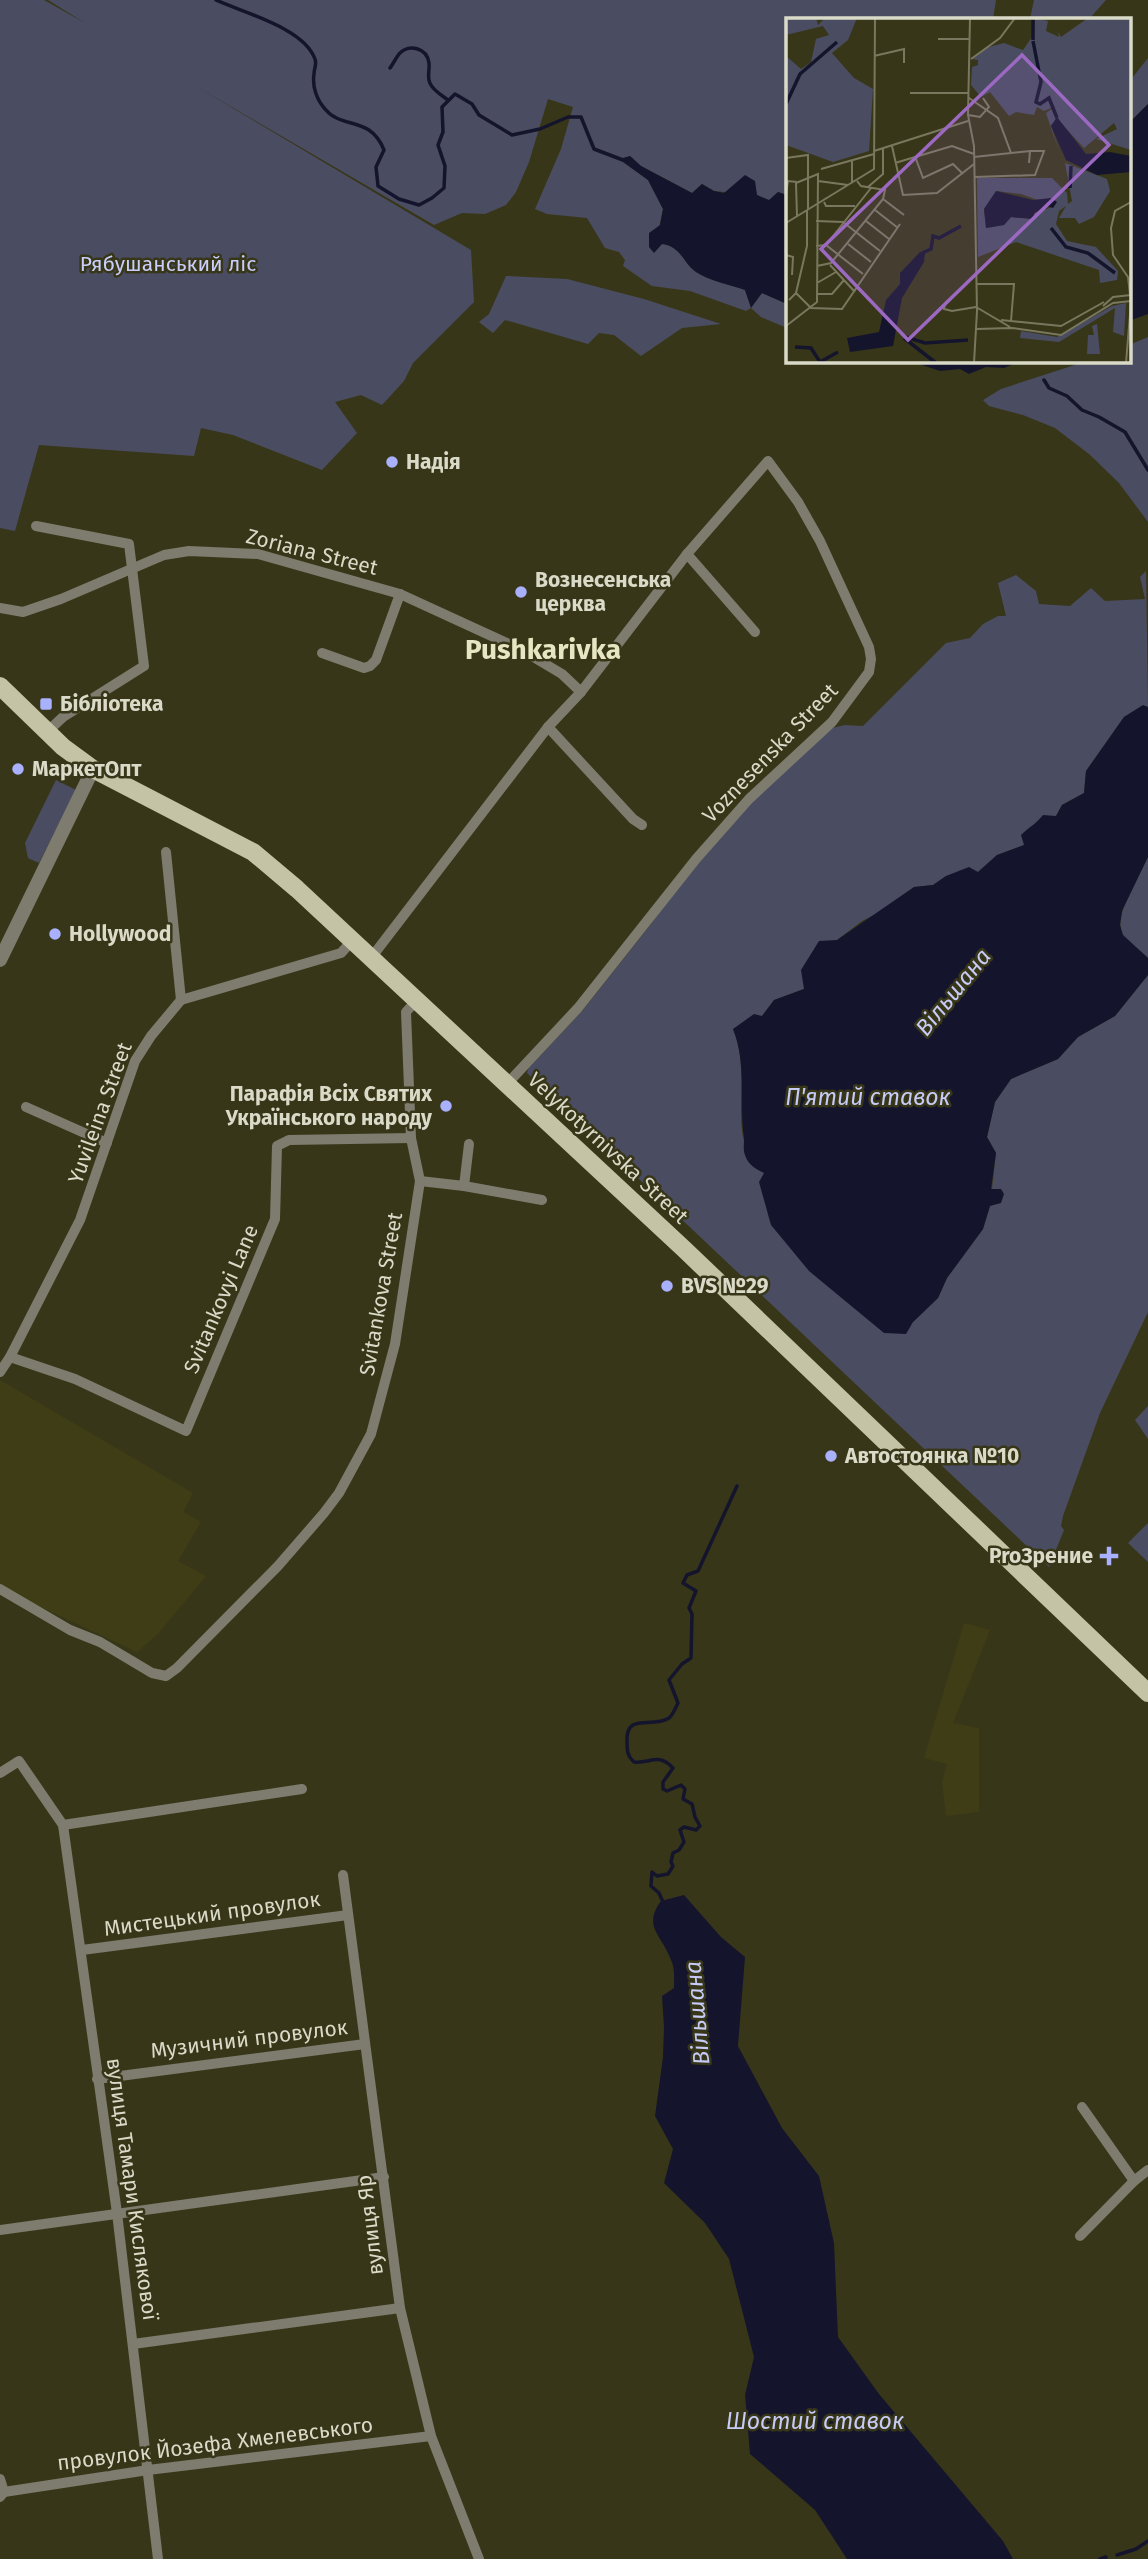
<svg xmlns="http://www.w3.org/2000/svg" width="1148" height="2559" font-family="'Fira Sans',sans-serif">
  <rect width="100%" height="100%" fill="#383618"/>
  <g fill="#3f3d16">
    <path d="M0,1380l193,113 -10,19 18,10 -23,39 28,15 -49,59 -20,17 -137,-64z"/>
    <path d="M964,1623l26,7 -37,93 26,5v84l-33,4 -4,-34 5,-18 -23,-6z"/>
  </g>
  <g fill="#4a4d62">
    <path d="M0,0h44l41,23 -37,-23h948l-3,19h-205l-1,176 -9,-3 -9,9 -12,-6 -43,-4 -12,-7 -10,9 -51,-27 -11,-10 -10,4 28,20 15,29 -9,43 8,-8c19,2 21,19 34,28 12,8 35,13 49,18l6,17 11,-14 25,11v24l-26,-11 -10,-9 -5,3 -56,-20 -38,-5 -29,-20 2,-6 -6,-8 -14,-4 -18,-30 -40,-4 -12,-5 26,-60 12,-42 -25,-8 -19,63 -13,30 -10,13 -21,9 -23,-1 -28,12 -240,-140 277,165 3,52 -61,61 -9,18 -22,24 -21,-10 -26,7 22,31 -35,37 -89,-35 -32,-7 -7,28 -155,-11 -24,86 -15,-3z"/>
    <path d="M1034,0h72l-17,19h-59z"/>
    <path d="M1148,58v46l-19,19v-41z"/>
    <path d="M506,276l61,3 77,20 77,25 -39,4 -41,28 -27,-21 -15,-2 -11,11 -83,-24 -12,13 -14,-11 10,-8z"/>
    <path d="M1148,337v185l-29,-39 -30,-29 -34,-26 -32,-13 -34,-9 -6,-6 18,-11 86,-28 42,-1v-15z"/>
    <path d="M1146,571l2,136 -5,-1 -19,11 -38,54 -2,22 -22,12 -6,11 -32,29 -27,10 -19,17 -32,4 -13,9 -19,2 -28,22 -24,12 -25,19 -33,49 -30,11 -12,16 -29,13c15,38 4,71 10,108 3,14 19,24 22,37 6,25 -5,41 15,61l133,87 25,-24 9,-20 36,-49 7,-23 6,-53 -9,-16 8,-35 16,-23 47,-20 20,-22 37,-21 33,-41v337l-48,101 -37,103 -2,10 3,4 -15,37 -522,-494 1,-4 55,-59 68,-86 29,-40 90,-102 54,-52 21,-5 18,1 83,-83 24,-5 13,-14 15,-8h8l-8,-33 18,-8 20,16 3,13 31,2 21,-18 14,13 40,-2 -5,-22z"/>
    <path d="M56,780l20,10 -37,73 -11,-5 -3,-15z"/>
    <path d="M1148,857v101c-7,-7 -20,-14 -25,-23 -11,-17 17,-62 25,-78z"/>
    <path d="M1148,1406v33l-13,-19z"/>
    <path d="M1148,1523v39l-20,-19z"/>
  </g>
  <g fill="#14152d">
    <path d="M1148,104v210l-19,7v-198z"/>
    <path d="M630,156l11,10 51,27 10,-9 12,7 10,2 21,-18 10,6 2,14 12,5 9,-8 9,3v109l-25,-11 -11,15 -6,-18c-14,-5 -38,-10 -49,-18 -13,-9 -15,-26 -34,-28l-8,9 -5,-6v-14l11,-8 3,-16 -15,-29 -29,-21z"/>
    <path d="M910,361h110l-16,7 -18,-1 -17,7 -9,-5 -20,2z"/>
    <path d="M1143,705l5,2v150l-26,54 -2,14 3,10 25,23v17l-33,41 -37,21 -20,22 -47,20 -16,23 -8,35 9,16 -5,36h10l3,5 -3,9 -11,3 -7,23 -36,49 -9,20 -25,24 -7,12 -22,-1 -75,-62 -38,-46 -12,-43 5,-9c-8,-4 -16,-8 -19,-18 -2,-5 -1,-11 -1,-17 -5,-37 3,-74 -11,-109l21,-15 8,2 12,-16 30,-11 -3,-19 18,-29 18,-1 77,-53 19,-2 13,-9 23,-9 9,5 19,-17 27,-10 -3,-10c8,-8 15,-11 22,-20l13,1 6,-11 22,-12 2,-22 38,-54z"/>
    <path d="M684,1895l37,42 24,20 -7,89 44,82 37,48 15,67 4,94 41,57 124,147 10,18h-166l-32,-49 -65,-56 -5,-59 9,-38 -25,-98 -24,-36 -41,-40 9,-34 -18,-33 8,-59 1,-30 -2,-31 12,-8c0,-9 1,-20 -3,-28 -9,-25 -29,-33 -10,-59z"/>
  </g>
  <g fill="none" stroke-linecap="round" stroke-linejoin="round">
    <g stroke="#14152d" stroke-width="3.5">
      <path d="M216,0c28,13 88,28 99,59 2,6 -1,9 -1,15 -2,13 3,26 11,35 17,21 45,6 59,41l-8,17 2,19 21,13 20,6 13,-7 12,-10 1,-22 -7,-21 5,-13 -1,-25 13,-13 17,10 7,11 33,20 28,-6 28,-12h13l13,32 29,11"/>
      <path d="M390,68c3,-4 6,-10 9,-14 10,-11 28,-6 30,9 1,8 -3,15 2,22 3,6 12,11 17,15"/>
      <path d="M1044,380l5,8 18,8 15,14 17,7 26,15 23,38"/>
      <path d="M663,1902l-4,-9 -8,-7 1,-14 5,4 11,-2 5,-8 -2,-4 2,-9 6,-3 5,-8 -4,-12 4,-3 12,3 4,-4 -5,-9 -3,-13 -9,-5 2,-10 -4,-4 -14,6 -4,-2v-7l10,-14c-15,-16 -23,-4 -39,-6 -7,-6 -7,-12 -7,-21 -1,-29 25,-12 42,-23 4,-3 7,-11 9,-15l-9,-23 13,-16 9,-6 1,-44 -3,-6 7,-17 -13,-8 4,-8 11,-4 39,-85"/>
      <path d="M1117,2555l19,-6 12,-8"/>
      <path d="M1100,2559l6,-2"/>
    </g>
    <g stroke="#7d7c6e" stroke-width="10">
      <path d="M36,526l93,18 15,122 -81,51 -16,15"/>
      <path d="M0,608l23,4 38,-13 103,-44 25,-4 69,3 142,40 120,55 42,25 19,18"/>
      <path d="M322,653l42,15 6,-2 6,-6 24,-66"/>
      <path d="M548,727l85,92 9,6"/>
      <path d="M166,852l15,148"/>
      <path d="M371,958l177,-231 33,-35 106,-138"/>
      <path d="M506,1085l72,-77 118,-149 53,-60 83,-77 37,-50 2,-13 -2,-12 -49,-106 -22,-39 -30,-41 -81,93 68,78"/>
      <path d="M26,1107l81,36"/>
      <path d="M420,1181l44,5 78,14"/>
      <path d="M464,1186l5,-42"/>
      <path d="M10,1357l65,22 111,52 89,-212 2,-73 12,-6 122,-2"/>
      <path d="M0,1372l10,-15 70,-137 55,-159 16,-25 30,-36 160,-47 11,-12"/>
      <path d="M0,1589l70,41 30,12 52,31 14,3 11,-8 101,-102 46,-53 15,-20 32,-59 24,-90 25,-163 -9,-43 -5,-126 10,-11"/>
      <path d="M0,1773l19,-12 44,64 54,388 41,346"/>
      <path d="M63,1825l239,-36"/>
      <path d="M343,1875l57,433 31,128 48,123"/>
      <path d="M82,1950l266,-35"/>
      <path d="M97,2079l268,-35"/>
      <path d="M1082,2107l52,74"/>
      <path d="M0,2230l384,-53"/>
      <path d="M1080,2236l54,-55 14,-11"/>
      <path d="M133,2344l267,-36"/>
      <path d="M0,2479l4,13 -4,5"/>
      <path d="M4,2492l144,-22 283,-34"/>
    </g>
    <path stroke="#7d7c6e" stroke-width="14" d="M0,960l93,-191"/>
    <path stroke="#c4c3a6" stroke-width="18" d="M0,686l63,61 30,22 160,83 44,37 387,360 464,444"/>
  </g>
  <g fill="#a9b0fc" stroke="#383618" stroke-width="2.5">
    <circle cx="392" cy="462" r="7"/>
    <circle cx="521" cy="592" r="7"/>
    <rect x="39" y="697" width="14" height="14" rx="3.5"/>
    <circle cx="18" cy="769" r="7"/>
    <circle cx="55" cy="934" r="7"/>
    <circle cx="446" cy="1106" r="7"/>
    <circle cx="667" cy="1286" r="7"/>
    <circle cx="831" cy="1456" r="7"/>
    <path d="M1105.5 1545.5h7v7h7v7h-7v7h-7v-7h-7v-7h7z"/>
  </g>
  <g text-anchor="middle" stroke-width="5" stroke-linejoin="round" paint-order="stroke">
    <g font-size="21" fill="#c8cef9" stroke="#383618">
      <text x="168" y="271">Рябушанський ліс</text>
    </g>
    <g font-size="21" font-weight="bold" fill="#dadac8" stroke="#383618" text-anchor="start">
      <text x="406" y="469">Надія</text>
      <text x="535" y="587">Вознесенська<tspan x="535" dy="24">церква</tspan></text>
      <text x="60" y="711">Бібліотека</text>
      <text x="32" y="776">МаркетОпт</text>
      <text x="69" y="941">Hollywood</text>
      <text x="432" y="1101" text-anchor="end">Парафія Всіх Святих<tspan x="432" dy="24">Українського народу</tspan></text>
      <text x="681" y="1293">BVS №29</text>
      <text x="845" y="1463">Автостоянка №10</text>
      <text x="1093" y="1563" text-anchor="end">ProЗрение</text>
    </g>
    <g font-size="21" fill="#dadac8" stroke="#383618">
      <text transform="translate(312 552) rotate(14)" y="7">Zoriana Street</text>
      <text transform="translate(770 753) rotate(-46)" y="7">Voznesenska Street</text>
      <text transform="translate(100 1113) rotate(-70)" y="7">Yuvileina Street</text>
      <text transform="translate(608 1148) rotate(43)" y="7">Velykotyrnivska Street</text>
      <text transform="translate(381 1294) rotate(-80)" y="7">Svitankova Street</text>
      <text transform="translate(221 1299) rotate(-67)" y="7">Svitankovyi Lane</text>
      <text transform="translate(212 1914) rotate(-8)" y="7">Мистецький провулок</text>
      <text transform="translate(249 2039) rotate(-7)" y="7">Музичний провулок</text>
      <text transform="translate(132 2189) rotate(82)" y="7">вулиця Тамари Кислякової</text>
      <text transform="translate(370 2225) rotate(-97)" y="7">вулиця Яр</text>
      <text transform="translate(215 2444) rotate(-7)" y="7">провулок Йозефа Хмелевського</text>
    </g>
    <g font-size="23" font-style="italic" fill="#c6cbf7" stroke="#383618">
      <text transform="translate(953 992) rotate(-51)" y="8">Вільшана</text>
      <text x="868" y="1105">П'ятий ставок</text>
      <text transform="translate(697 2013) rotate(-95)" y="8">Вільшана</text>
      <text x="815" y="2429">Шостий ставок</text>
    </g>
    <g font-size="28" font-weight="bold" fill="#e7e6c2" stroke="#383618">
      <text x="543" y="659">Pushkarivka</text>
    </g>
  </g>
  <g transform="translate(786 18)">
    <rect width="345" height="345" fill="#383618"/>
    <path d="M2,0h28l2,7 7,-7h32l-9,22 -16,13 22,25 19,11 -4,62 -36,11 -47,-17v-89l15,13 10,-7 5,-23 13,-4 -6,-9 -37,9zM249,0l13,3 -2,10 13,6 -1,-5 3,5 27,-19h43v132l-35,-11 21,-10 -3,-6 -30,25 -26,-28 -7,5 8,26 -13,-38 10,-7 -12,5 -7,-4 -3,8 -18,-3 -7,4 -19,-24 -9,5 -10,-12 1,-18 6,-2v-5l-6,-1 17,-12 15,-4 19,7 11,-16zM279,145l42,16 3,12 -16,26 -15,7 -4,-6h-16l7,-12 -7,5 -3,13 11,17 29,6 22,24 -1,9 -17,3 -1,-13 -83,-28 -38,15 -1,-79h75l15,15 1,11 4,-3zM211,173l24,3 34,12 -20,7 -2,6 -22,-2 -7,8 -18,3 -2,-19zM340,285l-2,33 -11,-4 2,-24 -56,34 -39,-4 1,-7 36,6 55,-31zM311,306l3,30h-13l1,-19h6l-2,-9z" fill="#4a4d62" fill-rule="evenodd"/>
    <path d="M271,99l29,37 24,-2 21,4v16l-34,3 -31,-15 -15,-34zM210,173l37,9 18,-2 6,4 -4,6 -6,-2 -13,7 -1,6 -22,-2 -7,8 -18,3 -2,-19zM134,234l5,1 -1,9 -22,36 -9,48 -43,6 -3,-14 32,-6 7,-32 14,-16v-11z" fill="#14152d"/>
    <path fill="none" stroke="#14152d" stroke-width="3.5" d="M247,22v-22M247,23l8,41 -5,20 4,2 9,-6 8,20M0,86l14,-30 37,-32M284,170l1,-22M265,210l15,19 22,6 27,20M136,235l9,-4 2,-13 6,2 22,-12M120,319l19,6 43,-3M118,320l32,25M9,329l16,1 9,14 18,-10"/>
    <path fill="none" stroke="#79785e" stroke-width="2" d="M184,0l-2,97 6,31 3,165 -3,52M152,21h32M88,38l30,-7v14M185,41l29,-21 15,-20M124,75h58M183,80l29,20 13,35M182,97l12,2 9,-10 -6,-9M106,128l11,49 34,-2 37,-29M88,133l94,-30M188,139l56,-6M0,140l22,-3v55M130,141l7,19 30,-14 10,10M66,143v22M109,145l57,-17 22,8M35,151l53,-15M189,159l60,-2 9,-24h-14l-1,12M32,163l30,4M71,163l4,5 24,4 -2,9M82,169l15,-13v-26M0,176l2,-13 9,1M97,181l21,16M38,184l2,4h29M89,192l23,18M30,203l27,1 37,29M80,203l23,18M0,205l88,-54 1,-151M62,226l23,18M40,227l37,29M30,228l10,-1 45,-57M0,237l7,2 -1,18M44,247l25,27M31,248l14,-3 52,-64M31,265l19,-11M191,266h37l-3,37M10,275l15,15 31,1 58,-85M31,276h15l12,-14M344,277l-2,-18 -15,-22 -2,-27 4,-17 16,-9M3,282l7,-7 11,-47v-36M159,286l-1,5 8,2 24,-4M317,288l10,-9 18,-2M190,289l34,20M215,302l60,6 43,-24M0,308l31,-24 1,-128 -22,9 1,33M190,311l36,-1 49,7 52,-32 18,-2M340,345l5,-61"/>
    <path fill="#9c69c2" fill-opacity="0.15" stroke="#9c69c2" stroke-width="3.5" d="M236,37l87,90 -201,195 -87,-91z"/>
    <rect width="345" height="345" fill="none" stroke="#dadac8" stroke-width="3.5"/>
  </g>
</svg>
